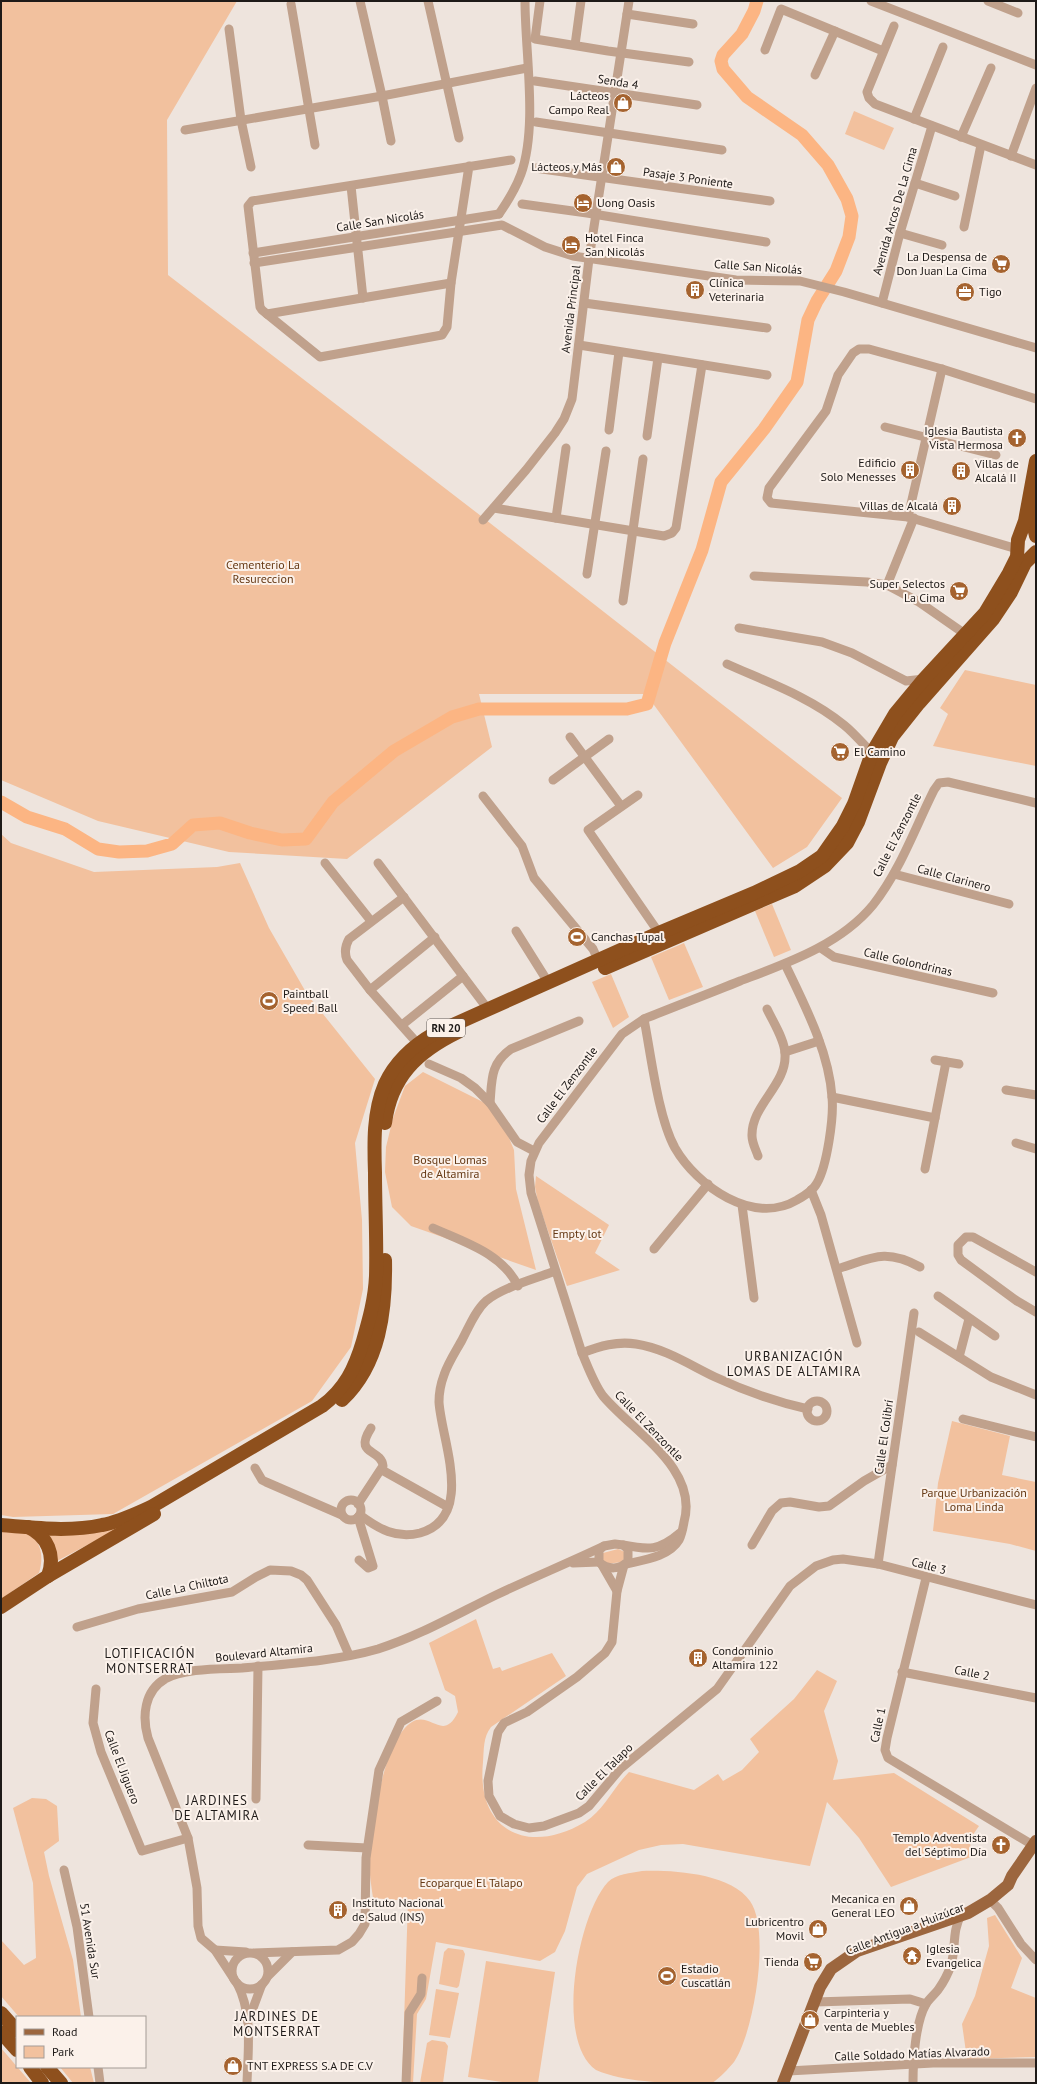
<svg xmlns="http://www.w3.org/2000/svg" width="1037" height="2084" font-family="'PT Sans',sans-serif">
  <rect width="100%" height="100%" fill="#eee4dd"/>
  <g fill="#f2c19e">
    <path d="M1,1h236l-70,119 1,155 313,241 361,282 -35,49 -34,21 -127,-174h-167l13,53 -145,112 -118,-7 -131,-31 -97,-41z"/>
    <path d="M854,111l40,17 -10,22 -39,-16z"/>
    <path d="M965,670l71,15v81l-103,-20 15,-32 -8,-6z"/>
    <path d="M1,834l10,9 83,29 123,-5 23,-4 29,65 38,66 68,85 -20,64 7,77 1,69 -12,58 -39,54 -199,113 -100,3 -12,-2z"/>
    <path d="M772,904l19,46 -17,7 -19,-46z"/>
    <path d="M684,943l19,44 -34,13 -18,-43z"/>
    <path d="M611,974l18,43 -16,11 -21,-46z"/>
    <path d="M423,1072l74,37 17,41 2,39 20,81 -125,-44 -19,-19 -7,-35 1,-25 7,-29 12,-32z"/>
    <path d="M536,1176l73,49 -14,28 25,17 -53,16 -29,-84 -3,-15z"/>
    <path d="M952,1421l58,15 -8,39 34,7v69l-26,-7 -77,-13 5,-48z"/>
    <path d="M127,1524l-70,37 -11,-29z"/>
    <path d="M1,1530c8,1 18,0 25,3 16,7 18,25 13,40l-38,26z"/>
    <path d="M618,1549l7,3v5l-3,5 -16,2 -4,-5 1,-6z"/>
    <path d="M476,1619l17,50 7,-2 2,4 50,-18 14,23 -75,51c-8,10 -7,23 -8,35 -7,69 45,94 102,60 19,-12 28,-34 44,-50l65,18 24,-16 5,7 19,-11 17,-18 -9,-13 44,-40 23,-29 20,11 -13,30 14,50 -5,19 61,-7 85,53 -9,13 1,18 -80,30 -32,-49 -32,-36 -17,64 -127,-22 -22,1 -22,5 -52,24 -10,13 -12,44 -10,21 -15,9 -104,-19 -10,57 -9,15 -4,69h-11l6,-182 -35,-3c-2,-15 -5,-31 -3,-46 3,-32 14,-113 42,-130 19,-11 31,21 46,-10l-3,-16 -10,-6 -16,-47z"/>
    <path d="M32,1798l14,1 11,7 2,35 -15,11 5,24 24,84 8,57h-62l-18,-21v-56l23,25 12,-7 -3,-75 -20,-75z"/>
    <path d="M642,1871c30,-1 88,2 108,30 21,29 4,132 -16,161 -6,7 -14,16 -22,21 -36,0 -84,1 -116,-13 -42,-29 -18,-156 12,-188 8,-8 23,-9 34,-11z"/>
    <path d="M995,1915l27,43 -11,30 25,10v59l-69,2 -5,-35 13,-28 14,-50 -2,-28z"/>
    <path d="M448,1948l15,2 2,4 -6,32 -2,2 -18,-4 5,-32z"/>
    <path d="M486,1961l69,11 -17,111h-29l-41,-6z"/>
    <path d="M436,1989l23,4 -9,45 -21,-3z"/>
    <path d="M432,2040l13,2 3,4 -5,37h-23l7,-40z"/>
    <path d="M1,2048l30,35h-30z"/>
    <path d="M60,2067h30l4,16h-21z"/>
  </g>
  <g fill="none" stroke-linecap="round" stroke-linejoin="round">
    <path stroke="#fcb583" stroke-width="13" d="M1,802l26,15 38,12 33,20 21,3 28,-1 25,-7 21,-19 27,-2 30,10 32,7 24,-1 27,-37 61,-51 58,-34 27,-8h148l20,-5 18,-61 37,-93 19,-68 43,-53 33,-47 11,-62 9,-19 19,-30 13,-34 3,-21 -5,-17 -19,-34 -26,-30 -55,-38 -24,-28 -2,-8 2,-6 19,-21 12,-23 3,-10"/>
    <g stroke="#c0a18c" stroke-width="9">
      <path d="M360,1l22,95 9,45"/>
      <path d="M428,1l31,137"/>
      <path d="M540,1l-5,38 73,12 81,11"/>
      <path d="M871,1l165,64"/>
      <path d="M988,1l30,12"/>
      <path d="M291,4l24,141"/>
      <path d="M627,14l66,10"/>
      <path d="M894,26l-27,66 2,6 6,6 161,61"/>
      <path d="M229,29l12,91 10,47"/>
      <path d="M575,45l6,-44"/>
      <path d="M765,50l16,-41 102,42"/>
      <path d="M815,75l20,-44"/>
      <path d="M535,81l162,24"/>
      <path d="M914,119l29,-72"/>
      <path d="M536,122l186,28"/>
      <path d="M185,130l197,-34 145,-28"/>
      <path d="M961,137l30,-69"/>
      <path d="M1011,156l25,-68"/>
      <path d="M469,166l-18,117 -4,44 -5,8 -122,22 -58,-47 -2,-3 -12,-101 4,-5c87,-13 173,-28 259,-41"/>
      <path d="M535,168l235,33"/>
      <path d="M915,183l40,13"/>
      <path d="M351,186l12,112"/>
      <path d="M522,204l65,9 179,29"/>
      <path d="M499,214c9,-13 17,-26 22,-40 17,-48 4,-121 4,-173"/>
      <path d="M964,227l17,-82"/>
      <path d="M900,233l42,12"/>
      <path d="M253,253l246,-39"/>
      <path d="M254,263l248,-38 43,22 28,9 163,24 64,1 44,11 192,56"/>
      <path d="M584,303l183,25"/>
      <path d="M882,303l18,-70 32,-107"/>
      <path d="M267,314l184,-31"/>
      <path d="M579,345l188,30"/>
      <path d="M885,427l111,28"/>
      <path d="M609,430l10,-78"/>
      <path d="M647,436l11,-78"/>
      <path d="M494,508l170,28 8,-3 4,-5 26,-163"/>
      <path d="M908,517l34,-148"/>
      <path d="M556,518l10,-70"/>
      <path d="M483,520l43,-50 29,-37 9,-14 8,-20 17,-140 40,-258"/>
      <path d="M1017,549l-109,-32 -137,-14 -4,-5 2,-10 57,-77 12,-36 15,-22 6,-4h10l73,20 94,30"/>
      <path d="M587,574l19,-123"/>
      <path d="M754,576l113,6 20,3 32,17 46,32"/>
      <path d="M887,585l27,-67"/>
      <path d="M623,601l20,-142"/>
      <path d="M739,628l83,14 30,11 54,28 18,-2"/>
      <path d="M727,664c40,18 83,33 117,61 10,8 19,19 28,28"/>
      <path d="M570,737l51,69"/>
      <path d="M553,780l56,-41"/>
      <path d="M638,795l-50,35 71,103"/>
      <path d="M483,796l39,50 12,32 59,71 5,11"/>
      <path d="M325,863l46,58"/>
      <path d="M378,863l109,145"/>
      <path d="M894,874l115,30"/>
      <path d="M404,897l-55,42c-4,7 -5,13 -2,21l23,30 48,54"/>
      <path d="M516,931l32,51"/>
      <path d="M821,948l13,9 159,36"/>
      <path d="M370,990l65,-53"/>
      <path d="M644,1019c7,36 14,98 31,129 22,38 78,78 122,52 7,-4 16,-9 20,-17 10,-17 17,-66 15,-86 -3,-46 -28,-93 -47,-133"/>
      <path d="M402,1025l61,-49"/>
      <path d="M785,1052l34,-11"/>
      <path d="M935,1060l24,4"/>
      <path d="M429,1064l32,14 14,10 15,15 27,39 17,9"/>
      <path d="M1006,1090l30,5"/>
      <path d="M832,1097l103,21"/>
      <path d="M490,1103c2,-23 0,-39 21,-54l68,-28"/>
      <path d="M1016,1143l20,6"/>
      <path d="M758,1156c-2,-6 -6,-13 -6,-20 -1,-31 35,-51 33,-82 0,-14 -12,-32 -18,-45"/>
      <path d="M925,1169l21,-107"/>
      <path d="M811,1190l10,25 36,128"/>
      <path d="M742,1205l12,93"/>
      <path d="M433,1228c31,14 69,25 85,58"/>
      <path d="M654,1249l54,-65"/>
      <path d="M837,1269c35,-11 48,-21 83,-2"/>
      <path d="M1036,1272l-63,-35h-7l-8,8v10l3,5 56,41 19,11"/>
      <path d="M938,1296l57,40"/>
      <path d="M919,1332l72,45 45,18"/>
      <path d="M582,1353c18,-7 35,-12 54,-9 28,4 54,21 79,33 30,14 61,25 93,32"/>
      <path d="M959,1357l10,-38"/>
      <circle cx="817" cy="1411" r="10"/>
      <path d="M963,1419l73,18"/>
      <path d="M255,1468l7,12 4,2 76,33"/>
      <path d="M382,1470l66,37"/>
      <circle cx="351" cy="1510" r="10"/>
      <path d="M358,1504l25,-38c-2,-18 -30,-10 -12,-38"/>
      <path d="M360,1515c19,14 36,24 60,18 56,-16 21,-94 19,-131 0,-9 2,-19 5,-27 4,-12 12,-24 18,-35 7,-13 13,-29 24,-39 17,-14 49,-22 69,-30"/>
      <path d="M358,1517l15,49 -5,2 -9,-8"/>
      <path d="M615,1544l8,1 5,4v12c-7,9 -21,9 -29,1v-12l5,-4z"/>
      <path d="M623,1545c26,5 36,6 57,-12"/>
      <path d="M752,1545l20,-34 9,-8 9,-1 29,5 10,-1 35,-25 28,-16"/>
      <path d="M573,1563l26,-1"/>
      <path d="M626,1564c17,-4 43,-7 53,-24 3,-6 4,-12 5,-18 15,-54 -51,-90 -81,-126 -9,-12 -15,-29 -21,-43l-51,-160 -2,-18 2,-14 8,-18 83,-109 22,-15c32,-13 64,-25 96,-38 47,-18 100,-36 133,-76 27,-34 42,-77 61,-115l5,-7 9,-1 88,21"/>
      <path d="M878,1564l36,-251"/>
      <path d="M602,1565l15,26"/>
      <path d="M624,1565l-7,26 -5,51 -7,11 -28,24 -50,35 -23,11 -6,9 -10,49 1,15 11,20 14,8 15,4 15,-2 35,-13 10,-7 31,-37 97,-80 73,-103 26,-20 17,-6 10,-1 35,5 158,41"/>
      <path d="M926,1578l-39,160 -2,12 3,8 148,89"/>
      <path d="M77,1627l61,-18 94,-17 24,-15 14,-7 21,1 10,4 6,5 29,45 13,30"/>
      <path d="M902,1672l134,26"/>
      <path d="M96,1689l-3,34 8,29 41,99 46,-13"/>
      <path d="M256,1799l2,-133"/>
      <path d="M308,1845l59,3"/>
      <path d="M64,1870l13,57 12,90"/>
      <path d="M990,1900l8,8 23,36 15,16"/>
      <path d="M215,1950l31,2"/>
      <path d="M254,1953l84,-3 14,-8 7,-8 6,-10 1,-66 13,-88 22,-48 36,-21"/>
      <circle cx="250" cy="1971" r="18"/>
      <path d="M268,1976l24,-24"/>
      <path d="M234,1979l-19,-29 -14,-12 -3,-12 -1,-38 -9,-50 -40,-100c-6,-21 -4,-47 17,-59 18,-11 56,-10 77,-11 43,-4 95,-7 136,-19 41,-13 79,-35 118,-54 36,-17 72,-32 108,-49"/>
      <path d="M237,1983c16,31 11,66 10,100"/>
      <path d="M815,2002l95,-3 16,5"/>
      <path d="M249,2019l13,-35"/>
      <path d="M98,2067l2,16"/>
      <path d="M788,2071l145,-8h103"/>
      <path d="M406,2083l3,-70 12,-19 1,-16"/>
      <path d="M913,2083c0,-21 2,-60 13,-79 3,-5 8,-9 12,-14 5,-7 10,-16 13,-25 5,-17 1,-34 10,-50"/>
    </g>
    <path stroke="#9c663e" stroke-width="12" d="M783,2083l37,-96 11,-18 26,-18 111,-38 22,-13 18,-15 4,-9 24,-35"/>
    <g stroke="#8e501d" stroke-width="14">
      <path d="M1036,509l-3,14 3,13"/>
      <path d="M605,968l190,-82 30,-20 22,-23 11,-21 22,-59 12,-26 27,-34 74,-84 18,-27 14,-29 11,-11"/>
      <path d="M385,1123c6,-46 32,-71 73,-91"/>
      <path d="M342,1400c38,-36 44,-90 43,-140"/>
      <path d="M1,1525c33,3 69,7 101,0 17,-3 33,-11 49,-18l171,-101c23,-17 33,-38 41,-65 6,-21 12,-42 13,-65 1,-34 -1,-68 -1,-103 -1,-29 -2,-61 10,-89 10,-22 29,-39 50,-51l224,-100 95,-40 46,-22 22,-15 21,-30 11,-22 18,-51 23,-39 29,-35 61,-66 24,-40 8,-16 1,-17 7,-19 11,-60"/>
      <path d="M28,1527c19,9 28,28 20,49"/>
      <path d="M1,1607l47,-31 106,-62"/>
      <path d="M1,2013l16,18"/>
      <path d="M1,2032l16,18"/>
      <path d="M30,2067l12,16"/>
      <path d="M47,2067l14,16"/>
    </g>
  </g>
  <defs>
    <symbol id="shop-disc" viewBox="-11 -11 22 22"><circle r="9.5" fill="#a5632f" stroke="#fbf1ea"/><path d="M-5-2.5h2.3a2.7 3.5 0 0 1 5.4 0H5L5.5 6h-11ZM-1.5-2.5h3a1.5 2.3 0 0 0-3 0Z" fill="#fff"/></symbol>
    <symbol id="hotel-disc" viewBox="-11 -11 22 22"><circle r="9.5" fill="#a5632f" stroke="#fbf1ea"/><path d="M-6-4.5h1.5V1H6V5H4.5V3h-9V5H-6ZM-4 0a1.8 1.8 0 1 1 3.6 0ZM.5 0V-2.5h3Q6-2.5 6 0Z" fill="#fff"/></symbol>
    <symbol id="supermarket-disc" viewBox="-11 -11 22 22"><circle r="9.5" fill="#a5632f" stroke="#fbf1ea"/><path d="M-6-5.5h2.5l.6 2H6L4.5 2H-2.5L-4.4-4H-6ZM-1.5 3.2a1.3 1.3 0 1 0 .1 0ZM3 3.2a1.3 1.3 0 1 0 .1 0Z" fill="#fff"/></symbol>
    <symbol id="building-disc" viewBox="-11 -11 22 22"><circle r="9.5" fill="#a5632f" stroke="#fbf1ea"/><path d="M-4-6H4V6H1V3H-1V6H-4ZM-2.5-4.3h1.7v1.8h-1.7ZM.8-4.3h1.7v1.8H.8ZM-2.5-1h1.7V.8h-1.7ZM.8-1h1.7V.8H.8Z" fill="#fff"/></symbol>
    <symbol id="office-disc" viewBox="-11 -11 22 22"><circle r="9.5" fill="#a5632f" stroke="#fbf1ea"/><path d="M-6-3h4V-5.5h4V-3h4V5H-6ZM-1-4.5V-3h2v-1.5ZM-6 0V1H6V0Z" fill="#fff"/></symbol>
    <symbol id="church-disc" viewBox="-11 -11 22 22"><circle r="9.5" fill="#a5632f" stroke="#fbf1ea"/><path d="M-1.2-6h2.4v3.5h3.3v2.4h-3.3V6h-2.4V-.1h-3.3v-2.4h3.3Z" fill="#fff"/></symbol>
    <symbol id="stadium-disc" viewBox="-11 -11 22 22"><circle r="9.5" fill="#a5632f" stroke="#fbf1ea"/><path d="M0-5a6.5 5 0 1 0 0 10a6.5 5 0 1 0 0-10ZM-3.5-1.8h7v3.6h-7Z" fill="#fff"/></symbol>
    <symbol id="temple-disc" viewBox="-11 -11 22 22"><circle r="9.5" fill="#a5632f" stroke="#fbf1ea"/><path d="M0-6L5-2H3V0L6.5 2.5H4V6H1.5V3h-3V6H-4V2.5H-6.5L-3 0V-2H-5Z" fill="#fff"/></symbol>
  </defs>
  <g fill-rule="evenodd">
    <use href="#shop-disc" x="612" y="92" width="22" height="22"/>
    <use href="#shop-disc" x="605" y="156" width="22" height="22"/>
    <use href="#hotel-disc" x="572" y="192" width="22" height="22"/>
    <use href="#hotel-disc" x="560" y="234" width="22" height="22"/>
    <use href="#supermarket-disc" x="990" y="253" width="22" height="22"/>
    <use href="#building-disc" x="684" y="279" width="22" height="22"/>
    <use href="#office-disc" x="954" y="281" width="22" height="22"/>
    <use href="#church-disc" x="1006" y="427" width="22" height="22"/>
    <use href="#building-disc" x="899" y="459" width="22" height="22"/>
    <use href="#building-disc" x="950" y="460" width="22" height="22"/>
    <use href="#building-disc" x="941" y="495" width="22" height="22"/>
    <use href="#supermarket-disc" x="948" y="580" width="22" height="22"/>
    <use href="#supermarket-disc" x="829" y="741" width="22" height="22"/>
    <use href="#stadium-disc" x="566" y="926" width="22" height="22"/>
    <use href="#stadium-disc" x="258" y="990" width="22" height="22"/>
    <use href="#building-disc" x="687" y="1647" width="22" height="22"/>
    <use href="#church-disc" x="990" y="1834" width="22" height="22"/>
    <use href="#shop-disc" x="898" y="1895" width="22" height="22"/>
    <use href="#building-disc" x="327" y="1899" width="22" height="22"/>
    <use href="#shop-disc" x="807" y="1918" width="22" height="22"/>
    <use href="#temple-disc" x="901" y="1945" width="22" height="22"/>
    <use href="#supermarket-disc" x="802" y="1951" width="22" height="22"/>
    <use href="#stadium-disc" x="656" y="1965" width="22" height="22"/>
    <use href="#shop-disc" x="799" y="2009" width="22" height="22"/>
    <use href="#shop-disc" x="222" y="2055" width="22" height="22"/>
  </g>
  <g text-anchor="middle" stroke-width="4" stroke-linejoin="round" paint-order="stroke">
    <rect fill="#fbf1ea" stroke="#605a57" stroke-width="1" x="427" y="1019" width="38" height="18" rx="3"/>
    <g font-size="11" font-weight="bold" fill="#1e1a18">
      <text x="446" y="1032">RN 20</text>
    </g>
    <g font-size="12" fill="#1e1a18" stroke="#fbf1ea">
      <text transform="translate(618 82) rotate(9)" y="4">Senda 4</text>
      <text transform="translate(688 178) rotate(8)" y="4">Pasaje 3 Poniente</text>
      <text transform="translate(895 211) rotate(-74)" y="4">Avenida Arcos De La Cima</text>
      <text transform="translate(380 221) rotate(-9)" y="4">Calle San Nicolás</text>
      <text transform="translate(758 267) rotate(4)" y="4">Calle San Nicolás</text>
      <text transform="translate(571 309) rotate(-83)" y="4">Avenida Principal</text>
      <text transform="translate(897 835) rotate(-63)" y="4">Calle El Zenzontle</text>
      <text transform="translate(954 878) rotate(15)" y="4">Calle Clarinero</text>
      <text transform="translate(908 962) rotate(13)" y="4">Calle Golondrinas</text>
      <text transform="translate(567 1085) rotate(-53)" y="4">Calle El Zenzontle</text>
      <text transform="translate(649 1426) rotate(46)" y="4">Calle El Zenzontle</text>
      <text transform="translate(884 1437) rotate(-82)" y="4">Calle El Colibrí</text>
      <text transform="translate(929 1566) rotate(15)" y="4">Calle 3</text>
      <text transform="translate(187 1587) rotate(-12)" y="4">Calle La Chiltota</text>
      <text transform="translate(264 1653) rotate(-6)" y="4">Boulevard Altamira</text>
      <text transform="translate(972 1673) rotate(11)" y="4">Calle 2</text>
      <text transform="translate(878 1725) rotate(-78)" y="4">Calle 1</text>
      <text transform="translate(122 1767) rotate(69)" y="4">Calle El Jiguero</text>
      <text transform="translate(604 1772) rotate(-45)" y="4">Calle El Talapo</text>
      <text transform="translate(905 1929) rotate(-21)" y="4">Calle Antigua a Huizúcar</text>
      <text transform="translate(90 1941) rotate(81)" y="4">51 Avenida Sur</text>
      <text transform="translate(912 2054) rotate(-2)" y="4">Calle Soldado Matías Alvarado</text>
    </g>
    <g font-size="12" fill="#1e1a18" stroke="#fbf1ea" text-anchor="start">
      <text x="609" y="100" text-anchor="end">Lácteos<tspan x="609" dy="14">Campo Real</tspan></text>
      <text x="602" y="171" text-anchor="end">Lácteos y Más</text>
      <text x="597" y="207">Uong Oasis</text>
      <text x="585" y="242">Hotel Finca<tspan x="585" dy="14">San Nicolás</tspan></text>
      <text x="987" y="261" text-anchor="end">La Despensa de<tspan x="987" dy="14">Don Juan La Cima</tspan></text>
      <text x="709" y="287">Clínica<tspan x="709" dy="14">Veterinaria</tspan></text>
      <text x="979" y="296">Tigo</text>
      <text x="1003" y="435" text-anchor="end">Iglesia Bautista<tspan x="1003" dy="14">Vista Hermosa</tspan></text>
      <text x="896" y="467" text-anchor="end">Edificio<tspan x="896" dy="14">Solo Menesses</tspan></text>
      <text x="975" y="468">Villas de<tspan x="975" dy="14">Alcalá II</tspan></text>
      <text x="938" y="510" text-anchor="end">Villas de Alcalá</text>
      <text x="945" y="588" text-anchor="end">Super Selectos<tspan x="945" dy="14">La Cima</tspan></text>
      <text x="854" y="756">El Camino</text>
      <text x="591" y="941">Canchas Tupal</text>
      <text x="283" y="998">Paintball<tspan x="283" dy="14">Speed Ball</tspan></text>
      <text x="712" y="1655">Condominio<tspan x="712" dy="14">Altamira 122</tspan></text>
      <text x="987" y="1842" text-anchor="end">Templo Adventista<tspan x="987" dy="14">del Séptimo Día</tspan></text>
      <text x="895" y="1903" text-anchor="end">Mecanica en<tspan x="895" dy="14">General LEO</tspan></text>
      <text x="352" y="1907">Instituto Nacional<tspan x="352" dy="14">de Salud (INS)</tspan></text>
      <text x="804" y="1926" text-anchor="end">Lubricentro<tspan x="804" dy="14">Movil</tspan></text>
      <text x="926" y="1953">Iglesia<tspan x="926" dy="14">Evangelica</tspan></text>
      <text x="799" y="1966" text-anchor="end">Tienda</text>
      <text x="681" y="1973">Estadio<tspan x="681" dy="14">Cuscatlán</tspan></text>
      <text x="824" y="2017">Carpinteria y<tspan x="824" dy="14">venta de Muebles</tspan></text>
      <text x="247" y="2070">TNT EXPRESS S.A DE C.V</text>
    </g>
    <g font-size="12" fill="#663914" stroke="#fbf1ea">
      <text x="263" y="569">Cementerio La<tspan x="263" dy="14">Resureccion</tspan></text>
      <text x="450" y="1164">Bosque Lomas<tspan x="450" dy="14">de Altamira</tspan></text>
      <text x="577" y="1238">Empty lot</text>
      <text x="974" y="1497">Parque Urbanización<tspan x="974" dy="14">Loma Linda</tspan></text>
      <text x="471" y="1887">Ecoparque El Talapo</text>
    </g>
    <g font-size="13" letter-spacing="1" fill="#1e1a18" stroke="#fbf1ea">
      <text x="794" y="1361">URBANIZACIÓN<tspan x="794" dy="15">LOMAS DE ALTAMIRA</tspan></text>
      <text x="150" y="1658">LOTIFICACIÓN<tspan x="150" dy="15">MONTSERRAT</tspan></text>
      <text x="217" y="1805">JARDINES<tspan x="217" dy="15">DE ALTAMIRA</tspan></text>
      <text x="277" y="2021">JARDINES DE<tspan x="277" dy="15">MONTSERRAT</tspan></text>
    </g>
  </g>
  <rect width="1037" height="2084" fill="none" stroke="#1e1a18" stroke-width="4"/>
  <rect x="16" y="2016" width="130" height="52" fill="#fbf1ea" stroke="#a39b96"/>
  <rect x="24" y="2029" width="20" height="6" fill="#9c663e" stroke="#a39b96"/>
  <text x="52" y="2036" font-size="12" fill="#1e1a18">Road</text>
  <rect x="24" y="2046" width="20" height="12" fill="#f2c19e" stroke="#a39b96"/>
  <text x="52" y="2056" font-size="12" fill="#1e1a18">Park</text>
</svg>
